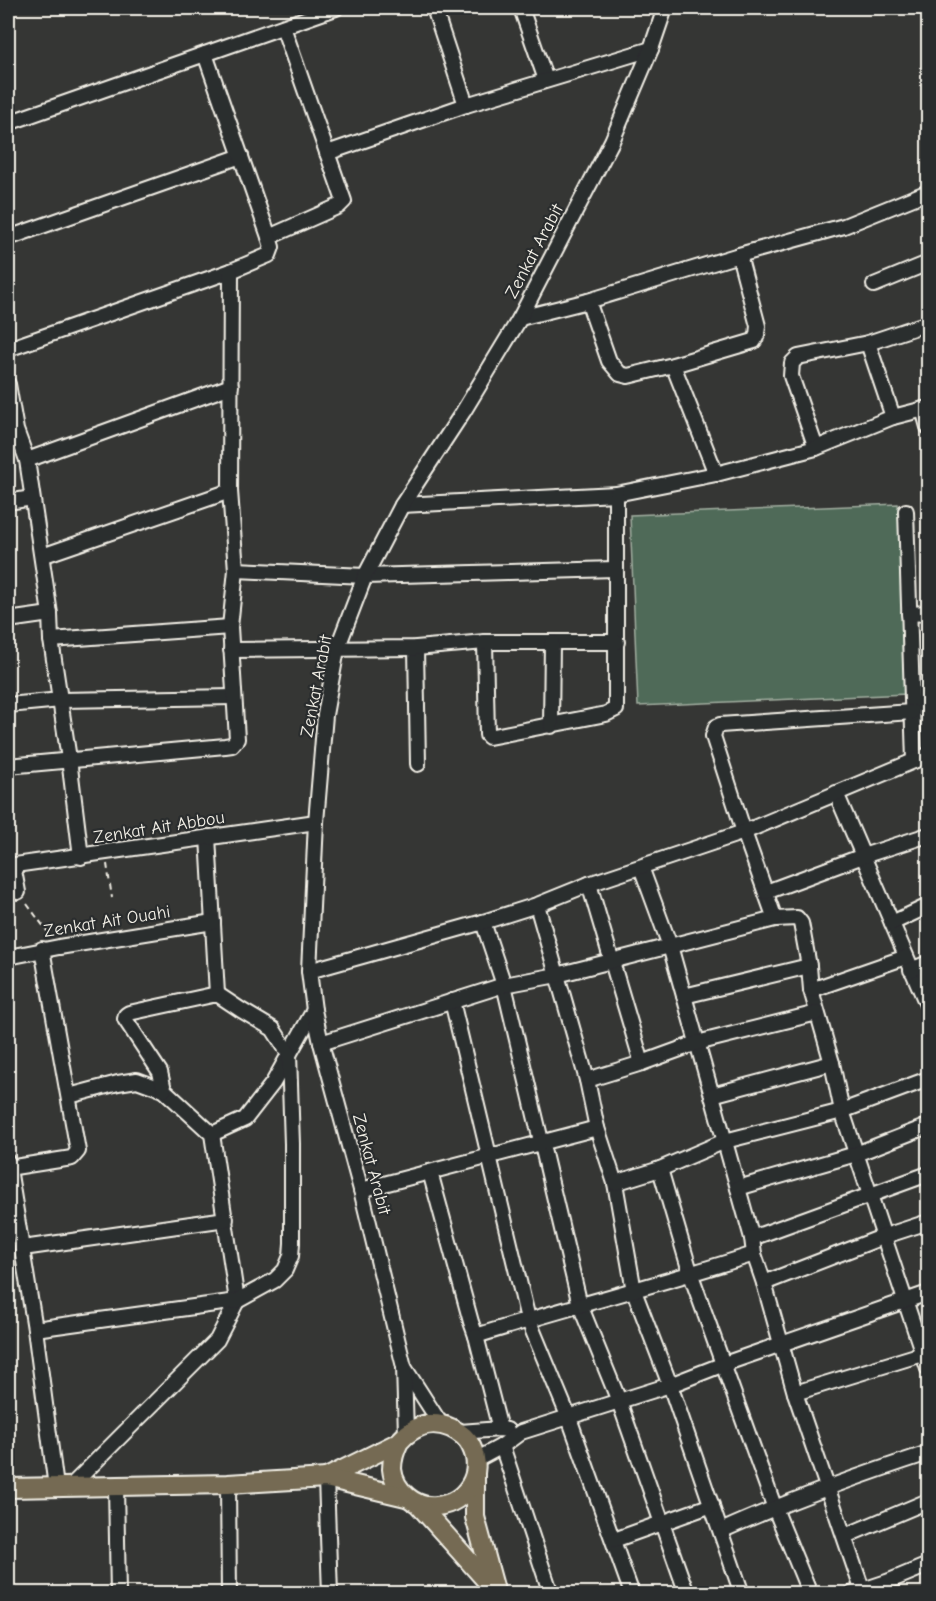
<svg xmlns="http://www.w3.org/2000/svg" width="936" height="1601" font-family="'Comic Neue',sans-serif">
  <rect width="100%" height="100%" fill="#353634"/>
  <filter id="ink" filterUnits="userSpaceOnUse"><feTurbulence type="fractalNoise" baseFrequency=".0167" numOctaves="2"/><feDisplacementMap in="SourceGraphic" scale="12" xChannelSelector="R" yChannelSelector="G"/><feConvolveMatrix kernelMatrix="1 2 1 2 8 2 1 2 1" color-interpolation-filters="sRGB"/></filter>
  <g filter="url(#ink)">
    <path fill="#4f6a59" stroke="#a2aea0" stroke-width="1.5" d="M898,504l9,190 -269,12 -8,-191z"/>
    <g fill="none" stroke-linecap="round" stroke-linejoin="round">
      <defs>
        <g id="minor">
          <path d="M434,8l32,97"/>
          <path d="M521,8l25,72"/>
          <path d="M8,123l328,-115"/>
          <path d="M327,153l139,-48 185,-56"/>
          <path d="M269,237l70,-31 5,-5 -61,-174"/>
          <path d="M8,238l233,-82"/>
          <path d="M874,285l54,-22"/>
          <path d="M588,301l21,60 11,13 8,2 45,-11 81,-24 3,-6 1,-9 -19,-71"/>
          <path d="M520,318l68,-17 151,-46 105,-29 84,-34"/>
          <path d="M868,343l25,74"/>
          <path d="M8,349l223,-78 38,-16 3,-8 -3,-10 -64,-183"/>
          <path d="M673,365l43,109"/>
          <path d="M8,384l8,46 11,30 23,154 1,26 18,119 12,98"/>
          <path d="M923,409l5,18"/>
          <path d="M816,448l-25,-72 1,-13 6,-6 70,-14 60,-20"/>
          <path d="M27,460l204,-74"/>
          <path d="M8,502l24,-4"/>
          <path d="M402,505l214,-11 100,-20 100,-26 77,-31 35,-9"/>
          <path d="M906,511l8,250"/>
          <path d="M42,556l188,-65"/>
          <path d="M236,570l129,6 250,-7"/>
          <path d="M909,614l19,-1"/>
          <path d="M8,620l42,-6"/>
          <path d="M51,640l179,-13"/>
          <path d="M485,642l2,93 2,2 117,-23 10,-5v-215"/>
          <path d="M416,648l2,116"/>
          <path d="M231,650l185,-2 69,-6h132"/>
          <path d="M8,705l53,-5 173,-3"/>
          <path d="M912,712l-192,13 -4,2 -3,9 31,96 31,87 22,-1 4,5 8,43 2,24 21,73 10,48 86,258"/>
          <path d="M551,726l1,-84"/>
          <path d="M8,766l217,-20 7,-1 5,-6 -7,-112 6,-57 -6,-79 1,-220"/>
          <path d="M836,793l92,214"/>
          <path d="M208,837l9,157"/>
          <path d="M13,865l5,27"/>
          <path d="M8,866l308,-44"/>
          <path d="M641,867l29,79 82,292 2,16 10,29 31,110 67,196"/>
          <path d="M589,884l53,179"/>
          <path d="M766,892l97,-36 65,-21"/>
          <path d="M537,905l50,175 10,48 18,55 19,108 36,94 72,209"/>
          <path d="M483,922l21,63 76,320 39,96 68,193"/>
          <path d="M892,923l36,-17"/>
          <path d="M8,957l51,-10 154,-25"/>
          <path d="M911,970l17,-7"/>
          <path d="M309,971l174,-49 54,-17 52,-21 155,-52 184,-77"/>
          <path d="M811,990l95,-33"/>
          <path d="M684,996l125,-30"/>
          <path d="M452,1001l76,318 41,99 63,176"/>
          <path d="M321,1043l183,-58 53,-10 218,-56"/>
          <path d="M587,1080l55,-17 55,-20 120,-30"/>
          <path d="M712,1095l120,-32"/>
          <path d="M69,1096l49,-13 19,-3 27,10 48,44 25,167 -20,39 -146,146"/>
          <path d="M212,1134l33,-15 28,-36 41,-73"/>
          <path d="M8,1162l27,167 21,158"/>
          <path d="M8,1168l64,-10 6,-7 -36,-202"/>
          <path d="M660,1169l31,106 83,231 36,88"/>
          <path d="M430,1172l41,150 5,14c92,-29 186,-52 278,-82"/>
          <path d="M615,1183l45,-14 65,-28 117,-30 86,-32"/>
          <path d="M738,1188l118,-34 72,-28"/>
          <path d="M361,1190l236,-62"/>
          <path d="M752,1238l176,-64"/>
          <path d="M23,1248l203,-29"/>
          <path d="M764,1283l121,-47 43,-14"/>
          <path d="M35,1329l202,-28 38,-21 10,-10 6,-14 1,-13v-99l-3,-90 -16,-25 -32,-19 -24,-16 -88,19 -3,2 -1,4 35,53 4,18"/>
          <path d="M476,1336l24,93"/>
          <path d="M404,1367l36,56"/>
          <path d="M795,1393l127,-39"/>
          <path d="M460,1432l40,-3 7,1"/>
          <path d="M406,1434l-2,-67 -43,-177 -40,-147 -7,-33 -5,-39 7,-149 9,-107 12,-66 28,-73 37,-71 61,-93 57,-94 92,-177 39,-92 14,-41"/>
          <path d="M502,1446l49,148"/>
          <path d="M476,1460l26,-14 19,-14 149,-47 54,-21 204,-71"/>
          <path d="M326,1478l4,116"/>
          <path d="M228,1484l1,110"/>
          <path d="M116,1486l2,108"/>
          <path d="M721,1531c68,-31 137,-55 207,-78"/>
          <path d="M845,1536l83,-35"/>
          <path d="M614,1540l98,-35"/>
          <path d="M851,1594l36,-12 41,-17"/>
        </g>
        <g id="major">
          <path d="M475,1475v42l21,77"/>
          <path d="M326,1478l73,-36c14,-16 31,-23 52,-14 8,4 16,9 20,18 14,28 -5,57 -34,60 -22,3 -43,-16 -45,-37 0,-9 3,-19 7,-27"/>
          <path d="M8,1488l220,-4 98,-6 80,19"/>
          <path d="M418,1504l74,83"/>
        </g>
      </defs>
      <use href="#minor" stroke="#f4f1e8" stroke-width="18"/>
      <use href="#major" stroke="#f4f1e8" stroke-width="22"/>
      <g stroke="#f4f1e8" stroke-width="2" stroke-dasharray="6 4.5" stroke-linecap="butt">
        <path d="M107,864l5,34"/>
        <path d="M27,904l23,31"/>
      </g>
      <use href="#minor" stroke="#2a2d2e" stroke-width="14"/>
      <use href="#major" stroke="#746b52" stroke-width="18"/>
    </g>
  </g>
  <g text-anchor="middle" stroke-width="4.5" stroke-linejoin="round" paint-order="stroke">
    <g font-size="18" fill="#f4f1e8" stroke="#2a2d2e">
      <text transform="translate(534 251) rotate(-62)" y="6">Zenkat Arabit</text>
      <text transform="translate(316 686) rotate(-79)" y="6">Zenkat Arabit</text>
      <text transform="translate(159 827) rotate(-9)" y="6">Zenkat Ait Abbou</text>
      <text transform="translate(107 921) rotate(-9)" y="6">Zenkat Ait Ouahi</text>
      <text transform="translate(372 1164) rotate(75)" y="6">Zenkat Arabit</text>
    </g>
  </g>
  <rect width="936" height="1601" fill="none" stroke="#2a2d2e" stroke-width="30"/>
  <rect x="15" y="15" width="906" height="1571" fill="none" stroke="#f4f1e8" stroke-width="2" filter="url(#ink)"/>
</svg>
